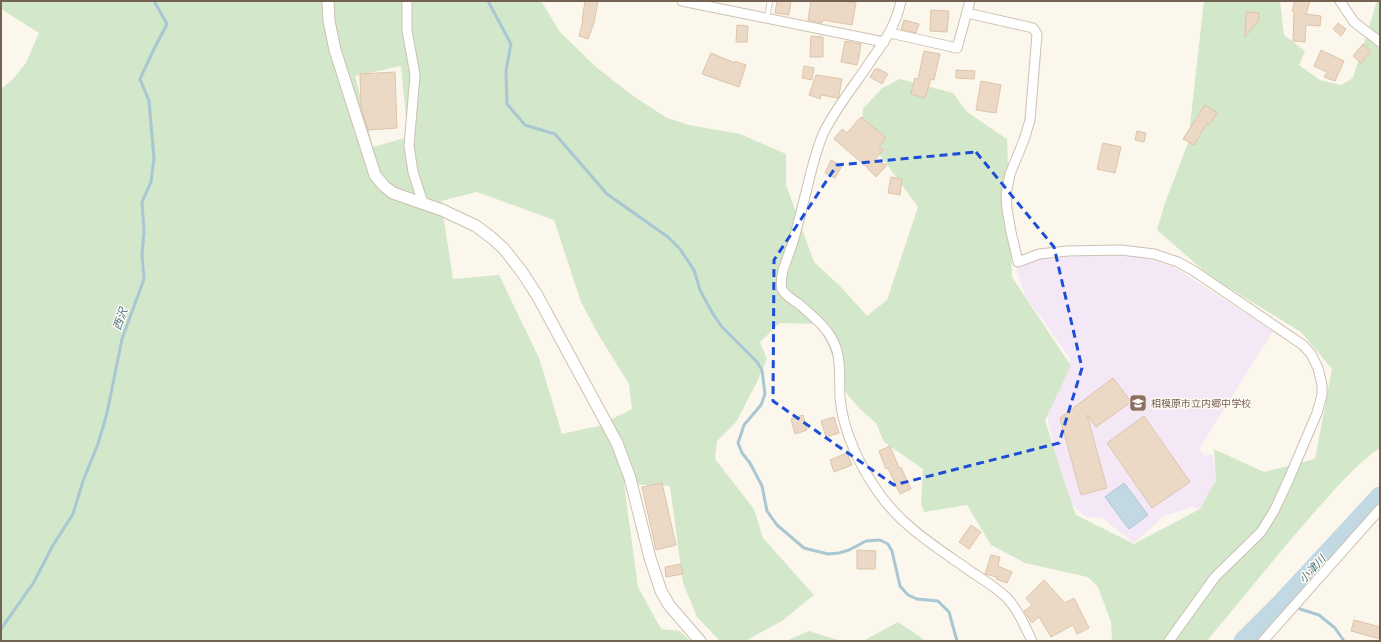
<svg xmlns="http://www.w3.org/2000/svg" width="1381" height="642" font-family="Quicksand,'Noto Sans JP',sans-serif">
  <rect width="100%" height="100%" fill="#fbf7ec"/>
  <path fill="#f4e8f7" d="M1127,252l47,15 99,64 -74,118 6,7 7,-2 4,23 -12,33 -12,-3 -28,9 -30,27 -32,-25 -16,-1 -21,-19 -18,-83 5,-23 19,-32 -46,-65 -10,-30 25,-6z"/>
  <g fill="#d3e7cb" fill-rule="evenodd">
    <path d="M3,1h538l19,31 36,35 37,29 34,22 22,7 51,9 46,20v31l28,77 27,25 26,29 20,-16 31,-93 -57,-78 2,-20 19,-21 18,-9 53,14 14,19 40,27 5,138 59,89 -26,54 19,61 12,34 58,29 66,-35 16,-29 -2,-31 50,23 51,-13 17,-90 -31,-37 -90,-55 -54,-47 8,-27 23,-60 16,-142h76l4,34 21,16 -6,14 21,15 21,5 12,-7 24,-77h3v447c-24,16 -42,38 -61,59 -39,44 -75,89 -112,134h-95l-1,-19 -13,-35 -10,-10 -63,-14 -34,-18 -24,-40 -43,7 -3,-8 2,-35 -39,-27 -8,-19 -17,-15 -12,-14 -18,-47 -12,-23 -37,-1 -20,19 7,17 -11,25 -20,38 -19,19 -2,18 39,50 9,29 51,57 -32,26 -37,20h-25l-23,-24 -14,-34 -13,-97 -46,-2 14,103 23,42 19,2 10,10h-689v-552l12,-10 13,-16 13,-30 -38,-24zM401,66l7,71 -35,10 -18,-71zM477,192l77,28 27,82 17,32 31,50 3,25 -34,17 -36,8 -23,-76 -40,-83 -46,4 -12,-78z"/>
    <path d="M898,622l28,19h-63z"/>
    <path d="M809,631l32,10h-55z"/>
  </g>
  <path fill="#c2d9e3" stroke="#a9c7d3" d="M1124,483l24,32 -19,14 -24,-32z"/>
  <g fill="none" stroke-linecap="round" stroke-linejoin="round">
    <g stroke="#a9c7d3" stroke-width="3">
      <path d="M488,1l23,43 -5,27 1,33 18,21 30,9 52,60 61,43 12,12 14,21 6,20 13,24 9,13 35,35 5,8 3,24 -4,11 -17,20 -6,18 4,10 8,10 12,23 5,25 10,14 27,23 24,6 11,-1 10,-3 17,-9 14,-1 8,4 4,7 8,35 8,9 9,4 21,2 11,11 8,29"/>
      <path d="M1281,603l4,1"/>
      <path d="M1300,609l19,6 16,13 9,13"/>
      <path d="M1,629l33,-47 18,-35 21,-33 10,-33 15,-37 9,-31 15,-74 22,-60 -2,-25 2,-22 -2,-30 9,-20 3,-24 -5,-57 -9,-22 14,-30 13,-25 -13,-23"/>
    </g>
    <path stroke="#c2d9e3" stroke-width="19" d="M1243,641l38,-38 99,-107"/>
  </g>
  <g fill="#ebd9c5" stroke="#dec4a9">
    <path d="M585,1h13l-4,22 -6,16 -9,-3 4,-15h-1z"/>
    <path d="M777,1h14l-2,14 -14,-2z"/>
    <path d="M811,1h31l14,2 -4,22 -29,-5 -1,3 -14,-3z"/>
    <path d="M1295,1h15l-4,13 15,2 -1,10 -14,-1 -1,17 -12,-1 1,-30h-2z"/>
    <path d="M931,10l18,1 -2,21 -17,-1z"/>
    <path d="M1246,12l13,1v7l-14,17z"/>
    <path d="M904,20l15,4 -3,9 -15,-4z"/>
    <path d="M1338,23l8,6 -5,7 -8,-7z"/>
    <path d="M737,25l11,1 -1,16h-11z"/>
    <path d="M811,36l12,1v20h-13z"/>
    <path d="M845,41l16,3 -2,12 -2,-1 2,1 -2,9 -16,-3z"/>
    <path d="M1363,44l8,7 -10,12 -8,-7z"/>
    <path d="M1321,50l23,11 -9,20 -11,-4 3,-5 -13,-6z"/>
    <path d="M924,51l16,3 -6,26 -3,-1 -6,19 -14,-4 4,-16 3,1z"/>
    <path d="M711,53l24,10v-2l11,4 -7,22 -37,-13z"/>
    <path d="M804,66l10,2 -2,12 -10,-2z"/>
    <path d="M875,69h4l9,5 -6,10 -12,-7z"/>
    <path d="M956,70l19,1 -1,8 -18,-1z"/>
    <path d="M395,72l2,56 -29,2 -7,-23 -1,-33z"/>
    <path d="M816,75l26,4 -3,16 -1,3 -17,-3 -1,4 -11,-4z"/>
    <path d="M981,81l20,4 -5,28 -20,-3z"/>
    <path d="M1205,105l12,8 -8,12 -2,-2 -13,22 -11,-6z"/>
    <path d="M861,117l25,21 -7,9 4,3 -9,11 13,4 -11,12 -8,-8v-1l-34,-29 8,-10 5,4z"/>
    <path d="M1137,131l9,2 -2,9 -9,-2z"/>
    <path d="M1103,143l18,4 -6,26 -18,-4z"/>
    <path d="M831,160l11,6 -7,12 -10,-5z"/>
    <path d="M891,177l11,2 -2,16 -12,-2z"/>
    <path d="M1113,378l18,24 -35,25 -9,-12 20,73 -26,7 -21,-77z"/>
    <path d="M803,415l4,15 -12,4 -4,-15z"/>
    <path d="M1144,416l46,66 -38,26 -45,-65z"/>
    <path d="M834,417l5,16 -13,4 -5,-16z"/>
    <path d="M890,446l9,22 2,-1 10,22 -11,5 -12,-26 -2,1 -7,-18z"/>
    <path d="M847,453l5,12 -18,7 -4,-12z"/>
    <path d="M662,483l14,62 -20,5 -14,-63z"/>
    <path d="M971,525l10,7 -12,17 -10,-7z"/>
    <path d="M857,550l19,1 -1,18h-18z"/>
    <path d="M991,555l9,2 -2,9 14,6 -5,11 -11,-4 1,-2 -12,-3z"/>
    <path d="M681,564l2,10 -17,3 -1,-10z"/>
    <path d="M1044,580l21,23 9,-5 15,30 -12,6 -4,-9 -22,12 -12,-20 -7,6 -8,-12 8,-6 -6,-7z"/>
    <path d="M1354,620l26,7v12l-29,-8z"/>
  </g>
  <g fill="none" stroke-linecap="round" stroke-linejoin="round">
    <defs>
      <path id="service" d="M767,18l3,-17"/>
      <g id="minor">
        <path d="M407,1v29l8,45 -6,71 4,26 10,31"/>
        <path d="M682,1l202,41"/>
        <path d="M901,1c-5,24 -15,38 -29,58 -15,23 -34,46 -47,71 -10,20 -14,44 -20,66 -4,16 -8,33 -13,49 -3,8 -6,17 -9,25 -1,6 -3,13 -1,19 3,7 12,11 17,15 12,11 27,22 34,37 9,16 6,39 7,57 3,34 21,71 41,98 24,33 60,54 92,77 11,7 24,15 34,25 11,12 18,28 25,43"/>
        <path d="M1340,1l14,21 26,20"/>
        <path d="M967,13l62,14 4,1 4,6 -7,86 -6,20 -14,34 -4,20 1,15 4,23 7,30 21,-8 29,-3 53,-1 33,4 24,8 16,9 109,74 8,9 7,14 4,17v10l-5,18 -29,68 -14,30 -13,21 -46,45 -46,64"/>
        <path d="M890,33l67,15 13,-47"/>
        <path d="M1263,641l117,-132"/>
      </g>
      <path id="tertiary" d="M328,1l1,20 6,29 40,125 9,11 9,7 49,17 34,16 16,12 12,11 18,23 16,25 79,146 13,35 20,80 11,33 8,14 31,36"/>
    </defs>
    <use href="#service" stroke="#ccc1b2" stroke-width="6"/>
    <use href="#minor" stroke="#ccc1b2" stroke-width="11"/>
    <use href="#tertiary" stroke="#ccc1b2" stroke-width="13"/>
    <use href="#service" stroke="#fff" stroke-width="4.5"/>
    <use href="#minor" stroke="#fff" stroke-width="9"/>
    <use href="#tertiary" stroke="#fff" stroke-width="11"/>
  </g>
  <path fill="none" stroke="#1d4ed8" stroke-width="3" stroke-dasharray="8 5" stroke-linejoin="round" d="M976,152l78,95 28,121 -23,75 -165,42 -121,-84 1,-141 63,-95z"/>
  <defs>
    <symbol id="school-square" viewBox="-11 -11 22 22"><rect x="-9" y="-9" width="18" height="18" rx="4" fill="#8d6e63" stroke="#fdfaf2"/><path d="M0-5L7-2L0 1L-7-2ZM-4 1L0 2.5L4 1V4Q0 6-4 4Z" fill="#fff"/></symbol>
  </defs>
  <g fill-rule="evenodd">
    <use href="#school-square" x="1128" y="393" width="20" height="20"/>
  </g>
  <g text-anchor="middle" stroke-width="3" stroke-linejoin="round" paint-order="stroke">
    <g font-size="10" fill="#785e54" stroke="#fdfaf2" text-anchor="start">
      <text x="1151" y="407">相模原市立内郷中学校</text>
    </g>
    <g font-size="11" font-style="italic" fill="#51788a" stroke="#fdfaf2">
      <text transform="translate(120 319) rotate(-70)" y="4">西沢</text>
      <text transform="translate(1312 569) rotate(-47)" y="4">小津川</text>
    </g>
  </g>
  <rect width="1381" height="642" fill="none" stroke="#736251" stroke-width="4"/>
</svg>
